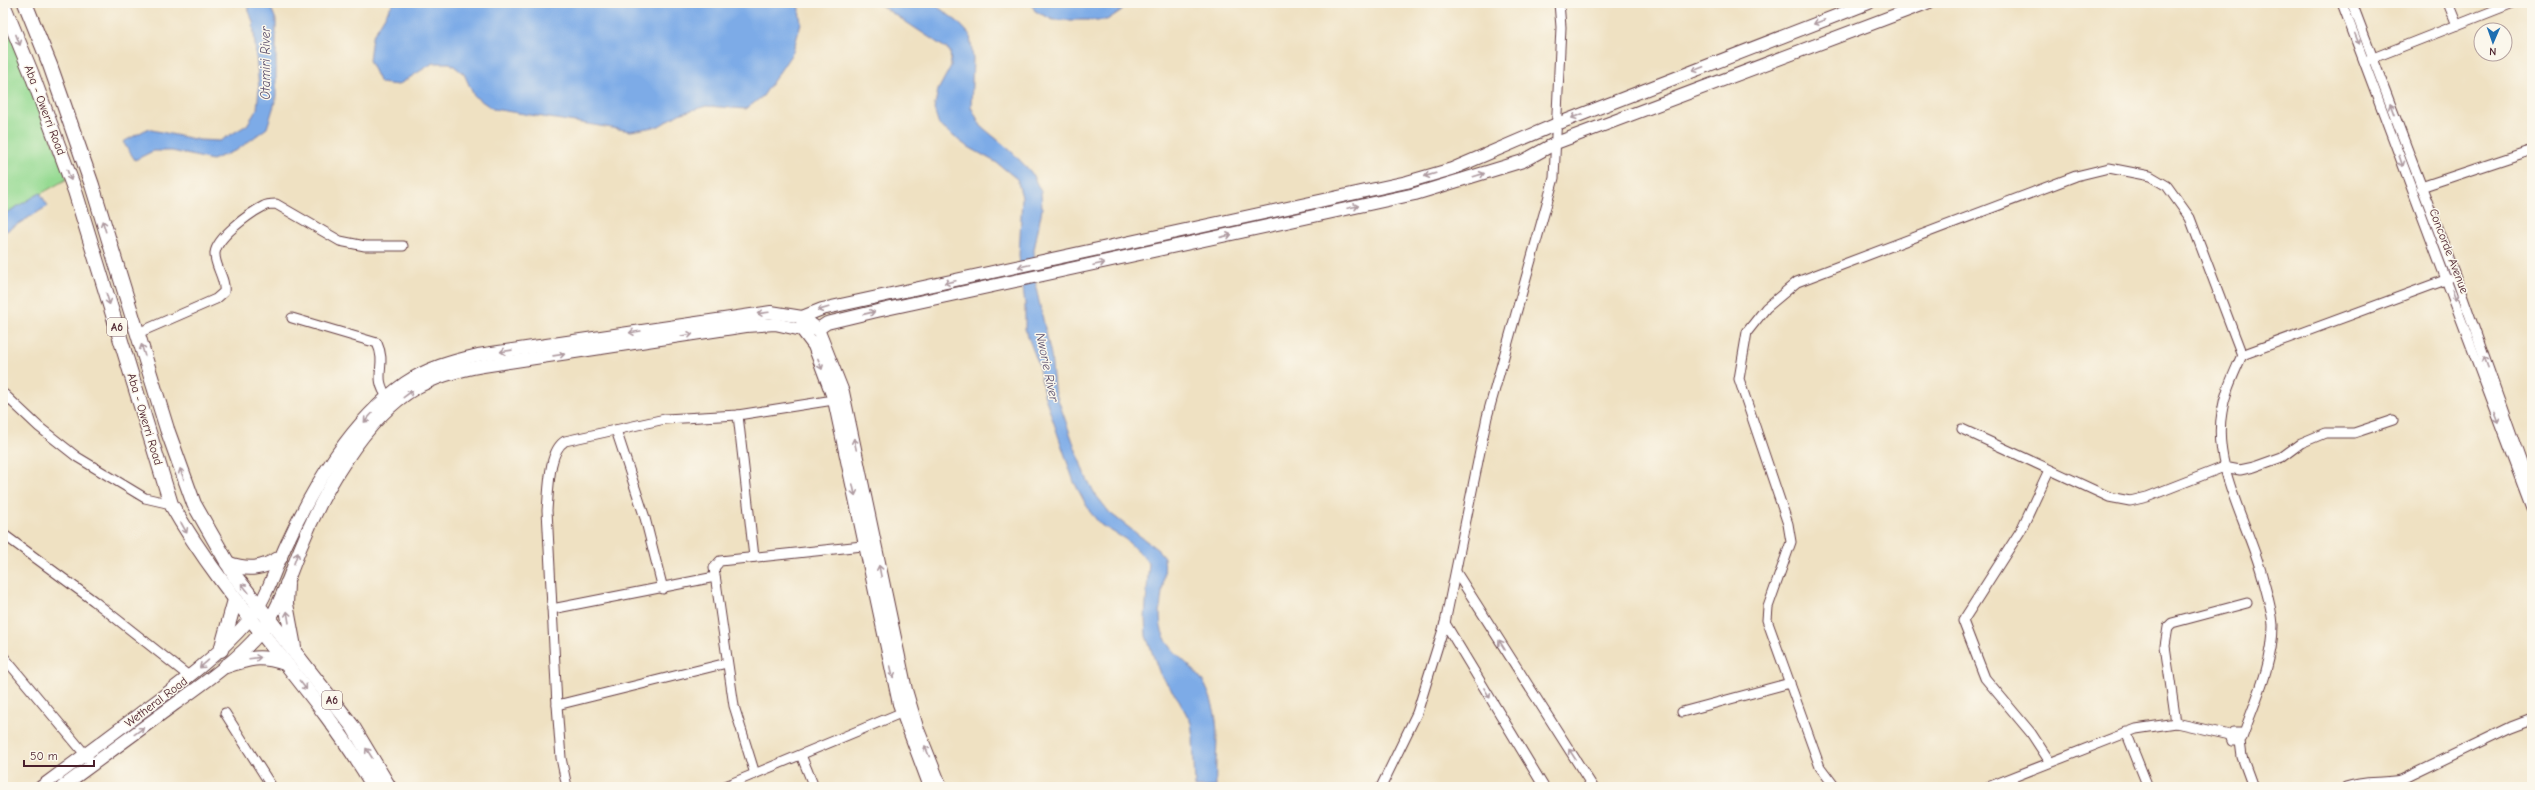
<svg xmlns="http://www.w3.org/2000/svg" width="2535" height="790" font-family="'Comic Neue',sans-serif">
  <rect width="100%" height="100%" fill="#fbf7ec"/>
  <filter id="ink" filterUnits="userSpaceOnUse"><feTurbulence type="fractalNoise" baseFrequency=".025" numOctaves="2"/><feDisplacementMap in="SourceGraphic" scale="8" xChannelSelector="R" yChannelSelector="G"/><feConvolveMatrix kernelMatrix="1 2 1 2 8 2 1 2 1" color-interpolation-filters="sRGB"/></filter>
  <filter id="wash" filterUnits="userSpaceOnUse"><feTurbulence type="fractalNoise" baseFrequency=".012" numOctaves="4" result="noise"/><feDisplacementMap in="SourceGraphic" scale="16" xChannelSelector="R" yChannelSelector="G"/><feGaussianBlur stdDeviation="0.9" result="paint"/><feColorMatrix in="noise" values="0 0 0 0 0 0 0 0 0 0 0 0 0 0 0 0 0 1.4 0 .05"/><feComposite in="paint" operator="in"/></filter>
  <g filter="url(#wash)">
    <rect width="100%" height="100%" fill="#efe1c2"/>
    <path fill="#95da92" stroke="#707c5e" d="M3,12l64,167 -64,36z"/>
    <g fill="#7dabe7" stroke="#646589">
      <path d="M246,3h23l7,17v79l-9,29 -30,22 -25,10 -40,-9h-19l-18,9 -12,-18 24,-13 52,11 21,1 27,-16 10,-16 2,-21 -6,-66z"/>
      <path d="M393,3h405l3,20 -8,29 -30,44 -17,13 -40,-3 -27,8 -20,12 -28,5 -138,-22 -19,-13 -10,-22 -14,-11h-17l-35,22 -18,-2 -11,-23 3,-23z"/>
      <path d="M877,3h59l2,4 20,15 12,13 3,24 -2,48 10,19 30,25 20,21 10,20 1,17 -8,41 2,38 15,67 3,33 30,85 11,21 15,19 48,37 6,7c3,23 -7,46 -3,70 6,27 34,38 44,58 19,38 9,62 11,102h-21l-2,-49 -2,-15 -12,-23 -19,-26 -14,-38 -1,-18 4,-56 -24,-23 -24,-14 -11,-13 -16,-30 -30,-88 -6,-31 -13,-34v-25l-6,-48 3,-59 -5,-18 -20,-16 -32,-18 -26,-20 -5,-16 4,-19 13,-24 -1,-15z"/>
      <path d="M1031,3h91v7l-15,10h-54l-18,-9z"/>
      <path d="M40,193l8,13 -45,27v-18z"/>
    </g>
  </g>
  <g filter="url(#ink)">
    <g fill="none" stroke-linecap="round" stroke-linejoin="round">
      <defs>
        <g id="minor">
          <path d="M2342,3l190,505"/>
          <path d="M2352,3l105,277 75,211"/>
          <path d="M2448,3l9,22"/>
          <path d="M2368,60l145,-57"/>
          <path d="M2421,187l111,-37"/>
          <path d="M292,318l85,25c11,24 -6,32 11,55"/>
          <path d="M138,333l78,-34 8,-7c2,-14 -10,-26 -9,-39 2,-16 35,-40 49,-47 3,-2 8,-2 12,-2l64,37 25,5h38"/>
          <path d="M4,394l35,33 38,30 68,41 26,6"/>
          <path d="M738,415l16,142"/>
          <path d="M1962,429l147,68 21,4 17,-4 77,-30 16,3 14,-3 28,-10 19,-14 24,-10h29l39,-13"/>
          <path d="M616,430l29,88 18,71"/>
          <path d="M2049,470l-28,60 -58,91 22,57 46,55 19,29"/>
          <path d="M3,534l91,67 96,76"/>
          <path d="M1456,572l137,215"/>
          <path d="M552,609l163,-32"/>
          <path d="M1445,623l99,164"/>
          <path d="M3,656l86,103"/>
          <path d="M557,705l170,-42"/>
          <path d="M1682,712l108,-29"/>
          <path d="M225,713l47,74"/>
          <path d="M2176,723l-11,-77 3,-19 4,-4 75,-20"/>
          <path d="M2126,732l22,55"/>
          <path d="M2242,738c13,-37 31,-73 31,-113 -1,-17 -7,-34 -11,-50 -14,-52 -50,-108 -40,-163 3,-21 12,-38 20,-57l206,-76"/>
          <path d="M2240,741h-8l-2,-6 3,-3h7l2,3 -2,6 2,16 11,30"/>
          <path d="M801,755l13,32"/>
          <path d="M755,774l-21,-68 -20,-138 6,-7 152,-16"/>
          <path d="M567,787l-6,-29 -4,-53 -10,-195c2,-19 1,-59 18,-69l100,-22 73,-4 102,-16"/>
          <path d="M723,787l185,-77"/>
          <path d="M1381,787l36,-74 28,-90 42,-206 67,-239 7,-151 -2,-24"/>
          <path d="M1835,787l-15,-20 -53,-147 1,-13 23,-65 -3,-18 -49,-145 8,-47 19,-24 31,-26 279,-106 33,-8 41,8 17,10 23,32 52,137"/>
          <path d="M1988,787l148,-58 40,-6 54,12"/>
          <path d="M2346,787c19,-7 36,-3 55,-7l110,-53 21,-8"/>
        </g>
        <g id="major">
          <path d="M802,317l20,-8 585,-127 45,-13 105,-45 312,-121"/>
          <path d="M802,324v6l12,16 20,54 65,304 31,83"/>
          <path d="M41,787c34,-25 68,-50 102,-76 38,-28 75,-55 106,-91 18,-21 26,-52 38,-77 27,-58 64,-122 118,-160 22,-15 47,-22 73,-28l293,-43 31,5 16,12 25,63 63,298 11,37 24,60"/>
          <path d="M62,787c38,-28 75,-55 113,-83 29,-21 61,-43 85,-71 17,-19 30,-59 40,-84 21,-53 64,-131 116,-161 21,-12 44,-18 67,-22l263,-40 29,-2 27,6 16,-1 9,-6 50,-12 538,-117 108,-33 33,-18 371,-140"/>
        </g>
        <g id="highway">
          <path d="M25,3l25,62 42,120 75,244 27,75 41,72 118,151 36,60"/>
          <path d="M3,4l28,68 44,119 96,313c57,101 144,182 203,283"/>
          <path d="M227,563c21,8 35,6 53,-5"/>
          <path d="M287,584l-1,20 8,43"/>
          <path d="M221,650l14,-50"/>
          <path d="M226,666c24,-8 34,-11 59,-3"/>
        </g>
      </defs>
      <use href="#minor" stroke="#633c42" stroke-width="11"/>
      <use href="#major" stroke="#633c42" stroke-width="14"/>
      <use href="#highway" stroke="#633c42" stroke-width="16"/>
      <use href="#minor" stroke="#fff" stroke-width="9"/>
      <use href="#major" stroke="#fff" stroke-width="12"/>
      <use href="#highway" stroke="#fff" stroke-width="14"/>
    </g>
    <defs><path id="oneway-shaft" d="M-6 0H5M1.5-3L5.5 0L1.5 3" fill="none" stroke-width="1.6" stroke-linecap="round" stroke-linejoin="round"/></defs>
    <g stroke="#ae9aa0">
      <use href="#oneway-shaft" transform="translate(1819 22) rotate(159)"/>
      <use href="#oneway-shaft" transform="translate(2357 39) rotate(68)"/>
      <use href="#oneway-shaft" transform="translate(18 40) rotate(69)"/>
      <use href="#oneway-shaft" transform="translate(1698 69) rotate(159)"/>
      <use href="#oneway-shaft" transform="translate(2392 109) rotate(-110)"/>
      <use href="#oneway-shaft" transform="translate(1577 116) rotate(159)"/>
      <use href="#oneway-shaft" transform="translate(2401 161) rotate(70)"/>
      <use href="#oneway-shaft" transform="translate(69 175) rotate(70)"/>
      <use href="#oneway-shaft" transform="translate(1430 175) rotate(164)"/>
      <use href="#oneway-shaft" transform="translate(1479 175) rotate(-17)"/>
      <use href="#oneway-shaft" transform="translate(1353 207) rotate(-12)"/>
      <use href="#oneway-shaft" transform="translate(104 226) rotate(-107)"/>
      <use href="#oneway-shaft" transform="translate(1226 236) rotate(-13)"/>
      <use href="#oneway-shaft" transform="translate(1099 264) rotate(-12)"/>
      <use href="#oneway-shaft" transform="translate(1024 266) rotate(168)"/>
      <use href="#oneway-shaft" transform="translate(950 282) rotate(168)"/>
      <use href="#oneway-shaft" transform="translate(2454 295) rotate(71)"/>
      <use href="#oneway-shaft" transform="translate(108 299) rotate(73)"/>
      <use href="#oneway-shaft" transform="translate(823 309) rotate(164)"/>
      <use href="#oneway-shaft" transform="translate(763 313) rotate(173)"/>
      <use href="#oneway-shaft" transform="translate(869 313) rotate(-13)"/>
      <use href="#oneway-shaft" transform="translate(635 332) rotate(171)"/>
      <use href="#oneway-shaft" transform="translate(687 335) rotate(-9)"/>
      <use href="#oneway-shaft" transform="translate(143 350) rotate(-107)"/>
      <use href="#oneway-shaft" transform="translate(506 351) rotate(172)"/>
      <use href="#oneway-shaft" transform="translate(559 355) rotate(-8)"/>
      <use href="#oneway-shaft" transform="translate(2486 362) rotate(-110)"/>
      <use href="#oneway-shaft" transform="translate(820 364) rotate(69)"/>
      <use href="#oneway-shaft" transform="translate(408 394) rotate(-37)"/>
      <use href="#oneway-shaft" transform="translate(368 418) rotate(132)"/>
      <use href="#oneway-shaft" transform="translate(2497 418) rotate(69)"/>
      <use href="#oneway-shaft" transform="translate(855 444) rotate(-102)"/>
      <use href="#oneway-shaft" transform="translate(182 474) rotate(-111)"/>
      <use href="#oneway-shaft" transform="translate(854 490) rotate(78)"/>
      <use href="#oneway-shaft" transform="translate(184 528) rotate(61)"/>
      <use href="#oneway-shaft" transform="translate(296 558) rotate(-70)"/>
      <use href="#oneway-shaft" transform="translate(880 571) rotate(-101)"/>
      <use href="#oneway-shaft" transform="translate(245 588) rotate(-129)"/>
      <use href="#oneway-shaft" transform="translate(288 617) rotate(-99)"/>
      <use href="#oneway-shaft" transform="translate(1502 645) rotate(-122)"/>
      <use href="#oneway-shaft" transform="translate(255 658) rotate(-7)"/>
      <use href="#oneway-shaft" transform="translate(204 664) rotate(139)"/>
      <use href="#oneway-shaft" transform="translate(892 672) rotate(77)"/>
      <use href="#oneway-shaft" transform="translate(303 685) rotate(52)"/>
      <use href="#oneway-shaft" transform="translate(1487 693) rotate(59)"/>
      <use href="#oneway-shaft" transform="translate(139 731) rotate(-36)"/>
      <use href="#oneway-shaft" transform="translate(927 751) rotate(-112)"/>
      <use href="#oneway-shaft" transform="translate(369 753) rotate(-123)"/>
      <use href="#oneway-shaft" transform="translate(1572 754) rotate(-123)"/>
    </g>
  </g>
  <g text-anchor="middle" stroke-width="3" stroke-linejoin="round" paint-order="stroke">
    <g fill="#fbf7ec" stroke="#7f6065" stroke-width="1">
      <rect x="107" y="318" width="20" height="18" rx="3"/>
      <rect x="322" y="691" width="20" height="18" rx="3"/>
    </g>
    <g font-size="11" font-weight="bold" fill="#4a1f2b">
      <text x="117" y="331">A6</text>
      <text x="332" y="704">A6</text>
    </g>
    <g font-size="12" fill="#4a1f2b" stroke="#fbf7ec">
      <text transform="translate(45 110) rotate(69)" y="4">Aba - Owerri Road</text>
      <text transform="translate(2449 251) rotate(69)" y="4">Concorde Avenue</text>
      <text transform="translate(145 419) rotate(73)" y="4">Aba - Owerri Road</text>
      <text transform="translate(156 702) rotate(-37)" y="4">Wetheral Road</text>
    </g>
    <g font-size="13" font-style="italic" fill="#5c506d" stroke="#fbf7ec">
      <text transform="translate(265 63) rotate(-90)" y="5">Otamiri River</text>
      <text transform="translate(1048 367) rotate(78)" y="5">Nworie River</text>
    </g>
  </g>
  <rect width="2535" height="790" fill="none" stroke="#fbf7ec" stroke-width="16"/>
  <g transform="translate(2493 42) rotate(182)"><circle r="19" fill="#fbf7ec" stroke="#b4a19f"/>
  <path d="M0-3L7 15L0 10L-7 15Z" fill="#1f6fb2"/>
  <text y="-6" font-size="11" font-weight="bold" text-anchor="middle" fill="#4a1f2b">N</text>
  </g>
  <path d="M24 760v6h70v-6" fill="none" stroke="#4a1f2b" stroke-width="2"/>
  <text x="30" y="760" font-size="12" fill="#4a1f2b" stroke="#fbf7ec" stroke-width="3" paint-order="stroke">50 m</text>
</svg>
